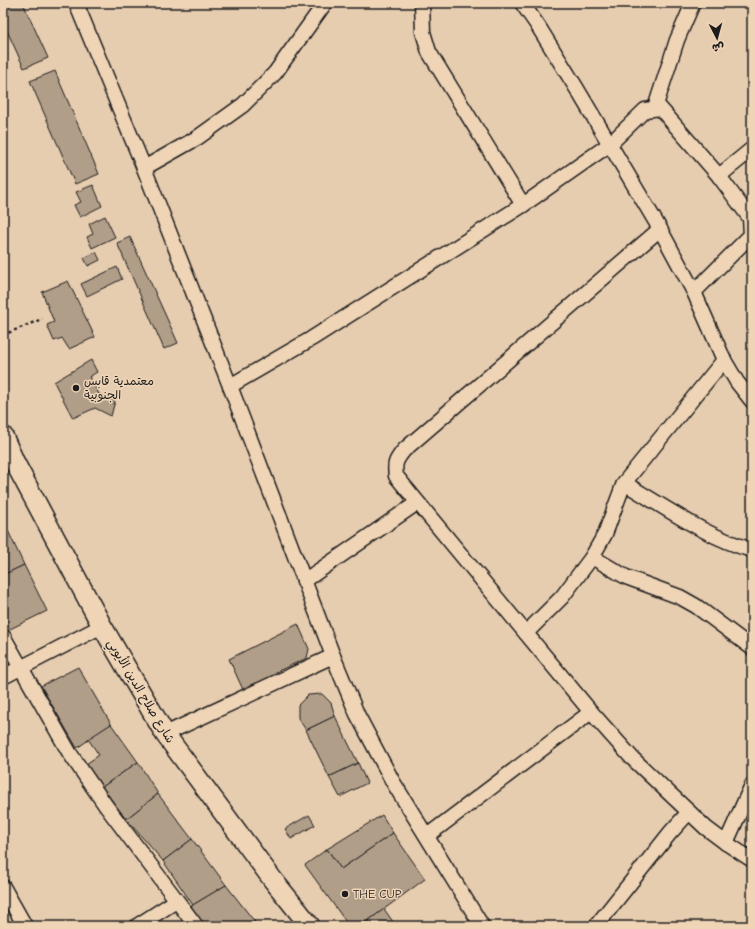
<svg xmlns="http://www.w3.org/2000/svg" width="755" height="929" font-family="'Comic Neue','Playpen Sans Arabic',sans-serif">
  <rect width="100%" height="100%" fill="#e7cdb0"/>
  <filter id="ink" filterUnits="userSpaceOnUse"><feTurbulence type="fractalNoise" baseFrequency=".025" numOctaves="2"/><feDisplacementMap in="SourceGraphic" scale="8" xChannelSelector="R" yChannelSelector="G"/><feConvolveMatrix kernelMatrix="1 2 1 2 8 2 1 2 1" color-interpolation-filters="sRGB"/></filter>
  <g filter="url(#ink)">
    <g fill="#b19e89" stroke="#1c1c1c">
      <path d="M3,3h20l25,55 -24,10 -21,-46z"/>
      <path d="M55,71l44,103 -24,10 -45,-103z"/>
      <path d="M93,185l9,21 -22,11 -6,-12 7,-3 -5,-10z"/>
      <path d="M105,216l10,21 -23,11 -5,-11 6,-3 -4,-10z"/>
      <path d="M130,237l48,106 -14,6 -47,-106z"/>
      <path d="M96,252l4,8 -12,6 -4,-8z"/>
      <path d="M117,267l5,12 -35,17 -6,-12z"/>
      <path d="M68,281l27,56 -26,12 -7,-11 -8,3 -7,-16 7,-3 -12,-30z"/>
      <path d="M91,360l6,12 -8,5 10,17 16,7 -4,15 -16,-8 -22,10 -19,-36z"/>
      <path d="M3,520l21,45 -21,10z"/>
      <path d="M24,565l23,46 -37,18 -7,-14v-40z"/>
      <path d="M298,624l11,25 -2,9 -31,14 2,5 -33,17 -16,-35z"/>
      <path d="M78,667l33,57 -34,24 -36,-62z"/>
      <path d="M322,694l9,9 4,13 -29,14 -8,-12v-13l10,-10z"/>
      <path d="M335,716l23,47 -29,14 -23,-47z"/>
      <path d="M111,724l27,38 -36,25 -16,-23 13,-9 -11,-16z"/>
      <path d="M138,762l20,32 -32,25 -24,-32z"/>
      <path d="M358,763l9,20 -27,14 -11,-20z"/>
      <path d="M158,794l34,45 -29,22 -37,-42z"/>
      <path d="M309,815l6,10 -24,14 -6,-10z"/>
      <path d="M382,815l11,18 -52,36 -14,-20z"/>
      <path d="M393,833l32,46 -64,47h-12l-44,-61 22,-16 14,20z"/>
      <path d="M192,839l34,46 -33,20 -30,-44z"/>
      <path d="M226,885l32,41h-53l-14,-20z"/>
      <path d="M384,909l12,17h-35z"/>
    </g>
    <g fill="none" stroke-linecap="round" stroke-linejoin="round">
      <defs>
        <g id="minor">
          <path d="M76,3l68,165 86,218 103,270 24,58 36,68 89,144"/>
          <path d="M422,3l1,29 6,20 94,153"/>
          <path d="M522,3l16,23 39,63 83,140 34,63 30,68 13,22 15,19"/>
          <path d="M655,108l22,-68 16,-37"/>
          <path d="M144,168l53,-30 46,-33 32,-32 50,-70"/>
          <path d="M719,176l33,-27"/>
          <path d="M660,229l-256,221c-8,10 -10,13 -8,26l195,236 41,46 74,70 20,15 26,17"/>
          <path d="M230,386l81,-47 212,-134 87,-61 35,-34 15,-2 59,68 31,42 1,17 -57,57"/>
          <path d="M624,483c41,24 82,54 128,67"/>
          <path d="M592,557l34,20 54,20 16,9 56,42"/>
          <path d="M304,581l113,-78"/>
          <path d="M526,633l36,-36 30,-40 13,-23 19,-51 100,-123"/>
          <path d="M3,636l66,116 37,54 90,120"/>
          <path d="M3,677l99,-51"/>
          <path d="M165,734l168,-78"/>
          <path d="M427,836l164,-124"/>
          <path d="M726,843l26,-58"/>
          <path d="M3,887l22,39"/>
          <path d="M137,926l39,-25"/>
          <path d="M596,926l74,-93 19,-21"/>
        </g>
        <path id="secondary" d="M3,436l12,27 87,163 63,108 108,146 37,46"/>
      </defs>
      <use href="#minor" stroke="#1c1c1c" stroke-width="17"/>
      <use href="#secondary" stroke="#1c1c1c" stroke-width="22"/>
      <path stroke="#1c1c1c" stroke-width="2.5" stroke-dasharray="3 3" stroke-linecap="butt" d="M3,335l39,-16"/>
      <use href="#minor" stroke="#efd4b6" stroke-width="14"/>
      <use href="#secondary" stroke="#efd4b6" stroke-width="19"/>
    </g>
  </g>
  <g fill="#1c1c1c" stroke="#efd4b6" stroke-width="1.5">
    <circle cx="76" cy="388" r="4"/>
    <circle cx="345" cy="894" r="4"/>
  </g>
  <g text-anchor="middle" stroke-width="3" stroke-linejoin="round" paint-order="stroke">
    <g font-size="12" fill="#1c1c1c" stroke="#efd4b6" text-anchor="start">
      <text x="84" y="385">معتمدية قابس<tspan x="84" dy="14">الجنوبية</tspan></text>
      <text x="353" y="898">THE CUP</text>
    </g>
    <g font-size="12" fill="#1c1c1c" stroke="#efd4b6">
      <text transform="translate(141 691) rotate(59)" y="4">شارع صلاح الدين الأيوبي</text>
    </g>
  </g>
  <rect width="755" height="929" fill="none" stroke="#efd4b6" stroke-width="16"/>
  <rect x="8" y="8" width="739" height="913" fill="none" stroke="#1c1c1c" stroke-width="1.5" filter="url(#ink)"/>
  <g transform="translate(717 38) rotate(174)" stroke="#efd4b6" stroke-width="3" paint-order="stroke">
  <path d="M0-3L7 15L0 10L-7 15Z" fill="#1c1c1c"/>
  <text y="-6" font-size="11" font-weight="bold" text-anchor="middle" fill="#1c1c1c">ش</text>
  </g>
</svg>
